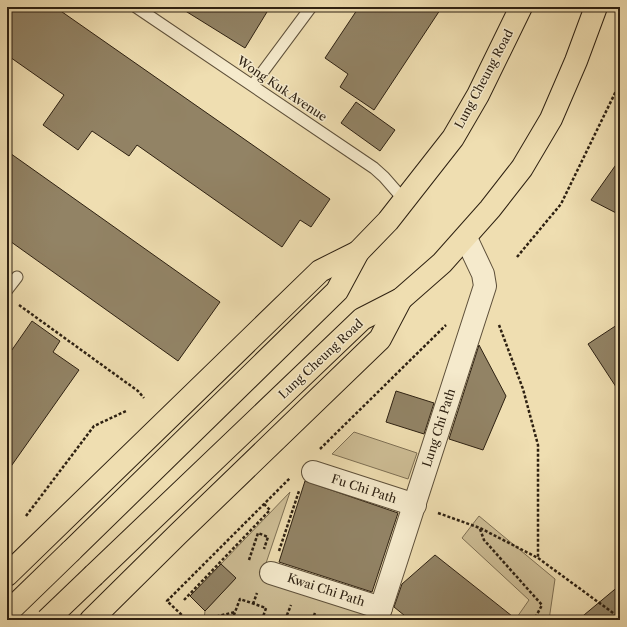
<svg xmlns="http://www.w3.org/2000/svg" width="627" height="627" font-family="'Libre Caslon Text',serif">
  <rect width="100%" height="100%" fill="#efdeb1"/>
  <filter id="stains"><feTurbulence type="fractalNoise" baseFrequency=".005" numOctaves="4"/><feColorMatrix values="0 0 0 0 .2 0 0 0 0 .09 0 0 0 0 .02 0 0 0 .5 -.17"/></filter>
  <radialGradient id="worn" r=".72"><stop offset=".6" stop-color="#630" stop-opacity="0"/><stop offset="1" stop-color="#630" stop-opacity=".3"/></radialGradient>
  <g fill="#cebe96" stroke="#7e7054">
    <path d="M354,432l63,21 -9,26 -76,-25z"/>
    <path d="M290,492l-29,86 104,34 -2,8h-159l1,-9 30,-32 -14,-15z"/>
    <path d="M479,516l76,63 -6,41h-34l14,-20 -67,-62z"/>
  </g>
  <g fill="#928365" stroke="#2e2112">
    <path d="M7,7h48l275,192 -19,28 -11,-7 -18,27 -145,-102 -8,11 -37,-25 -14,19 -35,-25 21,-30 -57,-40z"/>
    <path d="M179,7h91l-25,41z"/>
    <path d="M359,7h83l-68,103 -34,-23 8,-13 -23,-16z"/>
    <path d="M356,102l39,28 -15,21 -39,-28z"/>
    <path d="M7,151l213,151 -42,59 -171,-122z"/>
    <path d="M620,159v56l-29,-15z"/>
    <path d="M32,321l28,20 -7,11 26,18 -72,102v-115z"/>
    <path d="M620,323v70l-32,-49z"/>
    <path d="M479,345l27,51 -23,54 -34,-11z"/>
    <path d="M396,391l38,12 -10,31 -38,-12z"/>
    <path d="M305,481l93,32 -26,79 -93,-30z"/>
    <path d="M435,555l82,65h-107l-16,-13 8,-23z"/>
    <path d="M221,564l15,14 -31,33 -15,-15z"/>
    <path d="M620,585v35h-42z"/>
  </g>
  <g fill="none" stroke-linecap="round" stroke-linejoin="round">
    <defs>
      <g id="lane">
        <path d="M136,7l238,161 10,9 21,24"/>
        <path d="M253,85l58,-78"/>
        <path d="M7,290l10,-13"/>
      </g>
      <g id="street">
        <path d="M313,472l102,33"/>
        <path d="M271,573l110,35"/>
        <path d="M377,620l108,-334 -2,-12 -17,-36"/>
      </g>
      <g id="highway">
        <path d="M71,551l266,-260 21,-39 30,-31 65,-83 25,-43 43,-88"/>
        <path d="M7,575l313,-304 38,-19"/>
        <path d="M94,575l268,-256 39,-20 41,-36 48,-54 32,-41 29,-49 25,-58 20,-54"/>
        <path d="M91,620l87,-86 202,-195 21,-40"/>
      </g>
    </defs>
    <use href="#lane" stroke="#5e503a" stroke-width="13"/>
    <use href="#street" stroke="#5e503a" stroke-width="24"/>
    <use href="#highway" stroke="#2e2112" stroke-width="24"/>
    <g stroke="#2e2112" stroke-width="2.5" stroke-dasharray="3 2" stroke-linecap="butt">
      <path d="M517,257l44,-53 55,-113 4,-13"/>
      <path d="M19,305l119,86 6,7"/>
      <path d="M499,325l24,64 15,56v113"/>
      <path d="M320,449l126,-124"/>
      <path d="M438,513l42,15 58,30 82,60"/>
      <path d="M26,516l68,-90 32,-15"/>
      <path d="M480,529l4,11 58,65 -8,15"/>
      <path d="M279,551l20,-60"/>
      <path d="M249,560l9,-27 10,4 -4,12"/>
      <path d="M184,600l86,-90 -6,-6"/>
      <path d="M253,604l4,-11"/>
      <path d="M190,620l-5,-2 -18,-17 123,-123"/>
      <path d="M202,620l33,-8"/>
      <path d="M232,620l8,-21 26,9 -4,12"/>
      <path d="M285,620l6,-15"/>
      <path d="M312,620l3,-7"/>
    </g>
    <use href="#lane" stroke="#f5eacc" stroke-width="11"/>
    <use href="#street" stroke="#f5eacc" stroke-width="22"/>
    <use href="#highway" stroke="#efdeb1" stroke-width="22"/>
    <defs>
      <g id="highway-bridge">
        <path d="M7,613l64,-62"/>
        <path d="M47,620l47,-45"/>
      </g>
    </defs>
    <use href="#highway-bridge" stroke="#2e2112" stroke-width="24" stroke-linecap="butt"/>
    <use href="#highway-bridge" stroke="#efdeb1" stroke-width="22"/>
  </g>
  <g text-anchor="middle" stroke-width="3" stroke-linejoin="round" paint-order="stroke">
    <g font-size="12" fill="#2e2112" stroke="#f5eacc">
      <text transform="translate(484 79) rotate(-62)" y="4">Lung Cheung Road</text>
      <text transform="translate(282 89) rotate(34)" y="4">Wong Kuk Avenue</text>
      <text transform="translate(321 359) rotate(-43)" y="4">Lung Cheung Road</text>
      <text transform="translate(439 428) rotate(-72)" y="4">Lung Chi Path</text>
      <text transform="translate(364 489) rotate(18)" y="4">Fu Chi Path</text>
      <text transform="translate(326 590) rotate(18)" y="4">Kwai Chi Path</text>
    </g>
  </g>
  <rect width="627" height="627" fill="none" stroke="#efdeb1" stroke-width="24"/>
  <rect x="8" y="8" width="611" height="611" fill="none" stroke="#2e2112" stroke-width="2"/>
  <rect x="12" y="12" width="603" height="603" fill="none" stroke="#2e2112"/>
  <rect width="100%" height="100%" filter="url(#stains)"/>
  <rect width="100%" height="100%" fill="url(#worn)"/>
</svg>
